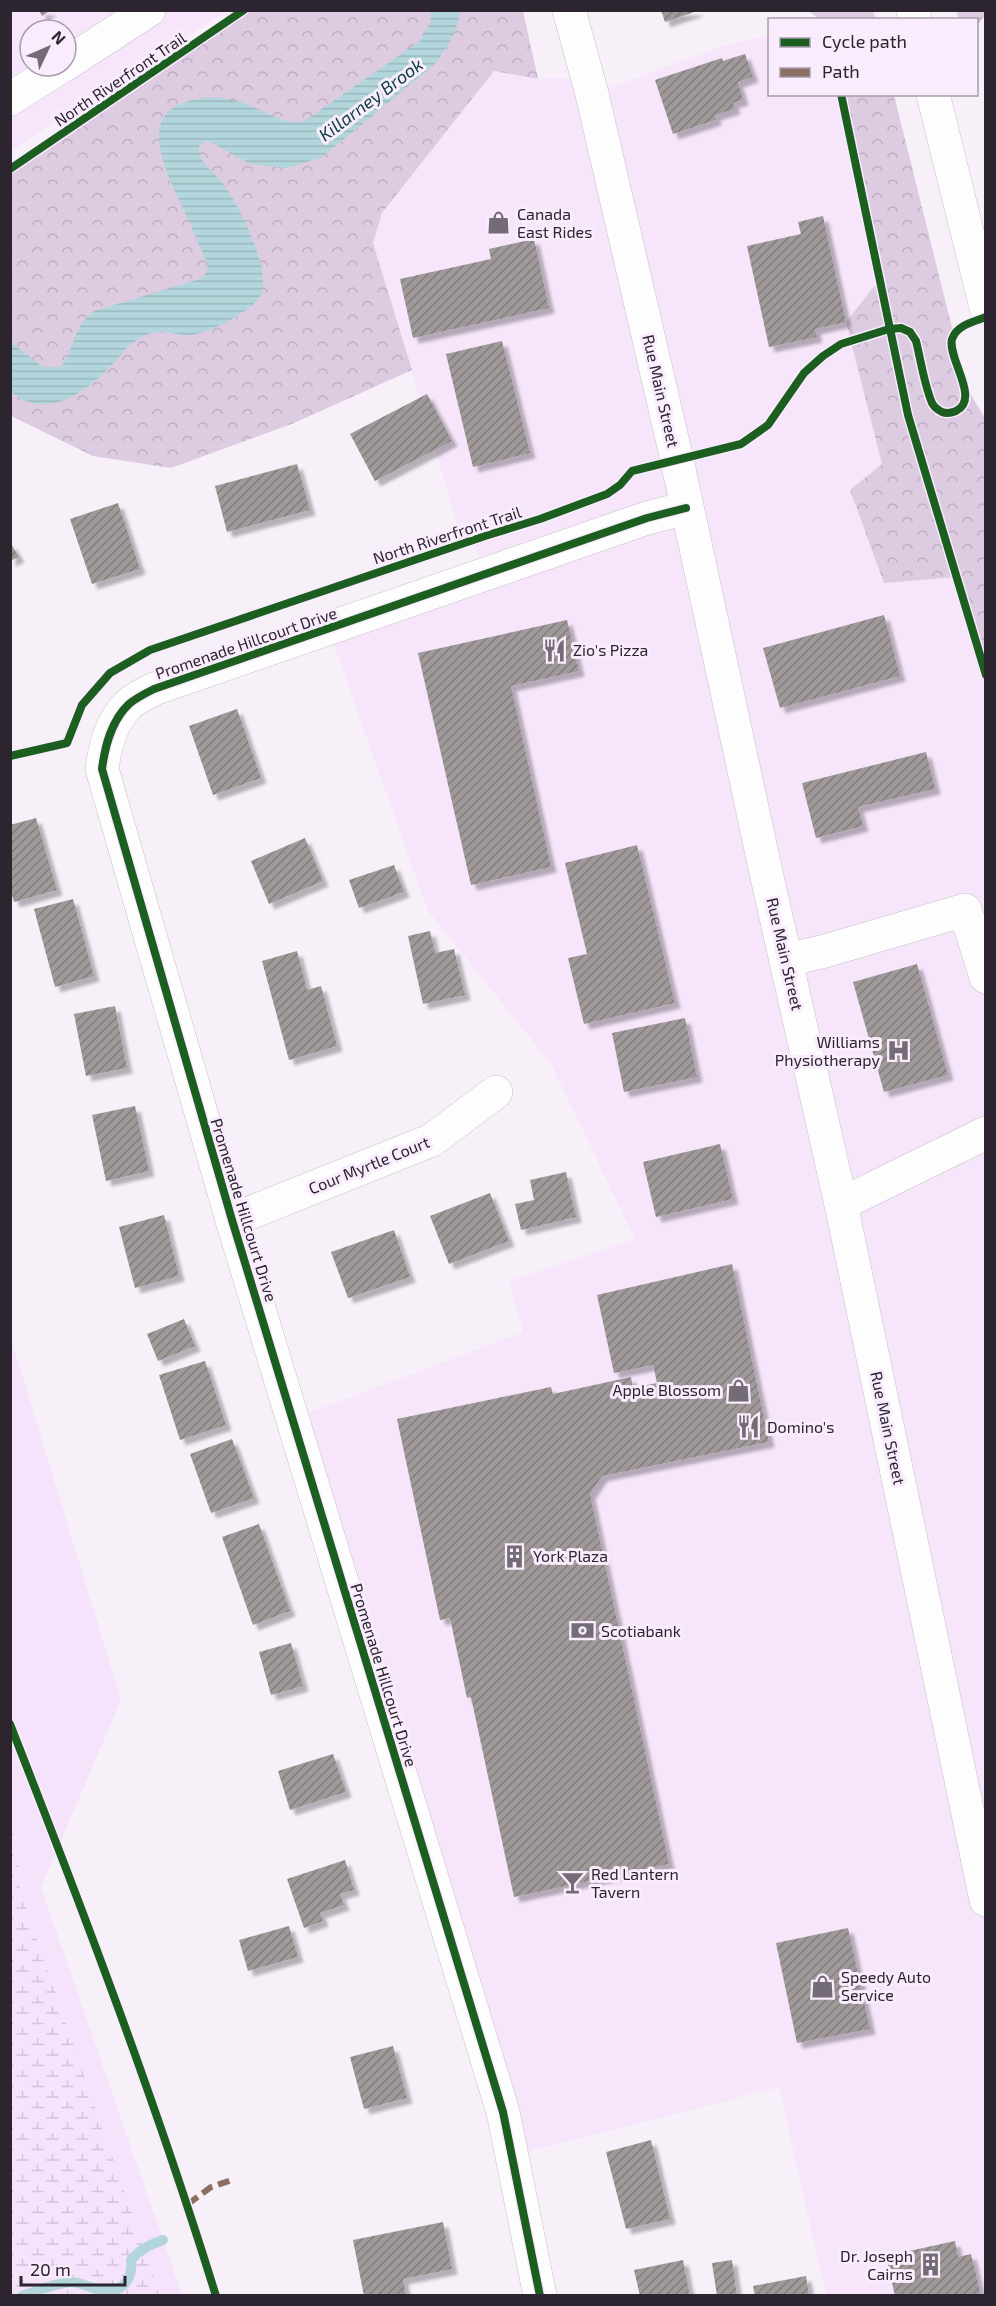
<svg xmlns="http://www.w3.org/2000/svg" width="996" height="2306" font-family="'Exo 2',sans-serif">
  <defs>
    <pattern id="forest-crowns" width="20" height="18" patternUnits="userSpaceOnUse" patternTransform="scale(1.5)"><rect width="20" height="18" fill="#ddcbe2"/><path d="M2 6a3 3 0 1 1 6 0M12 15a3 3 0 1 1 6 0" fill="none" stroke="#beaec2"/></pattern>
    <pattern id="wetland-marsh" width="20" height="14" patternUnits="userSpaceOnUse" patternTransform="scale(1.5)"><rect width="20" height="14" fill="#f5e3fb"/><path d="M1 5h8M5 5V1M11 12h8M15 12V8" fill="none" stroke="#d2c3d7"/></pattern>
    <pattern id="water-rules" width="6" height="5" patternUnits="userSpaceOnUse" patternTransform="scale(1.5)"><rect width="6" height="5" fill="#b2d6db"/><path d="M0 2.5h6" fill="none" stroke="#99b8bc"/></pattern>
    <pattern id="building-hatch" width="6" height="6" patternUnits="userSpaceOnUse" patternTransform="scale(1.5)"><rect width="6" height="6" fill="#a09999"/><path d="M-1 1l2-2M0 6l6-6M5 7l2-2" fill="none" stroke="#837d7d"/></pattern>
    <filter id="shadow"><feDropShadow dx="5.5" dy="5.5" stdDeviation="1.5" flood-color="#0004"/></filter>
  </defs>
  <rect width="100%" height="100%" fill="#f7f0f9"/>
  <g fill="#f6e5fb" fill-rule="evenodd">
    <path d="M11,11h216l-216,140zM30,30h36v36h-36z"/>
    <path d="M769,35l1,59 71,1 39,184 76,298 29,98v1620h-159l-47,-208 -267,69 -219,-737 230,-87 -14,-51 126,-42 -84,-175 -123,-153 -100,-283 164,-56 -34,-46 -85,-283 9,-30 112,-142 44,8 49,-2 5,17 131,-48z"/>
  </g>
  <path fill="#f5e3fb" d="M10,1335l111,365 -80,187 141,408h-171z"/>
  <g fill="url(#forest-crowns)">
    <path d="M244,11h279l15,68 -44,-8 -112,142 -9,30 39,127 -118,53 -123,45 -78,-12 -82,-40v-247z"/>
    <path d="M808,11h65l3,8h-56z"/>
    <path d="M956,11h29v4l-8,11 -1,-6 -17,-1z"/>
    <path d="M841,95h53l73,293 18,30v257l-29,-98 -72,6 -34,-93 32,-26 -36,-142 34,-43z"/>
  </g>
  <path fill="url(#wetland-marsh)" d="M11,1823l5,15 4,52 140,405h-149z"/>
  <path fill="url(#water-rules)" d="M431,11h29c-3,21 -13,37 -26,54l-113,93 -35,10 -36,-4 -39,-22 -6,-1 -6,5c0,19 13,23 23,37 17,21 47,82 40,109 -4,17 -59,45 -76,43 -15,-1 -24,-7 -40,0 -18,7 -26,23 -40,36 -27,26 -62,48 -95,21v-50l32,25h18c15,-21 11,-39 33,-56l106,-32 6,-6 2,-8c-9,-20 -17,-39 -26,-59 -13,-29 -45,-87 1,-103 19,-7 35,-7 54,-2 17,4 40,20 55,21 4,1 10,-1 14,-2l114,-79 10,-18z"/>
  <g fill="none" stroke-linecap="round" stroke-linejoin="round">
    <path stroke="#b2d6db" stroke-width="10" d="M22,2296c15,-5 31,-12 47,-14 13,-1 24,9 37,9 19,1 27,-15 25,-31 9,-11 19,-15 32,-20"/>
  </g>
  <g fill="url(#building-hatch)" filter="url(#shadow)">
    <path d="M39,10h12l-9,6z"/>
    <path d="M661,10h36v1l-32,11z"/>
    <path d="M745,54l8,23 -15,5 5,18 -10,3 2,6 -20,6 1,5 -43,14 -18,-54 67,-22 1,3z"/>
    <path d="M823,216l23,106 -31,7 2,8 -48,10 -22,-101 54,-12 -3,-12z"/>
    <path d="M534,239l15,69 -136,30 -13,-59 91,-20 -2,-10z"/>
    <path d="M502,341l28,112 -57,14 -27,-113z"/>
    <path d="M427,394l25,47 -77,40 -25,-47z"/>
    <path d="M297,464l13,46 -83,22 -12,-46z"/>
    <path d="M118,503l22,66 -48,15 -22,-65z"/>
    <path d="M10,542l9,15 -9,4z"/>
    <path d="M884,615l16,61 -120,32 -17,-60z"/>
    <path d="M567,620l12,51 -68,15 40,181 -80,18 -53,-232z"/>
    <path d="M237,709l24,69 -48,17 -24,-69z"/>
    <path d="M926,752l9,37 -77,18 5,19 -47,12 -14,-55z"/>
    <path d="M36,818l21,72 -43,12 -4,-14v-63z"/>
    <path d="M305,838l18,43 -54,23 -18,-43z"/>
    <path d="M637,845l38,158 -91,21 -16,-66 19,-4 -22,-91z"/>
    <path d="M394,865l10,27 -45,16 -10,-28z"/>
    <path d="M73,899l21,77 -39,11 -21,-78z"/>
    <path d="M430,931l5,22 19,-4 11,46 -42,9 -15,-68z"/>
    <path d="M297,951l10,39 14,-4 16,60 -48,14 -27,-99z"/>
    <path d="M917,964l31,111 -64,17 -31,-110z"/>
    <path d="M115,1006l12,62 -41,8 -12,-62z"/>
    <path d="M685,1018l12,59 -73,15 -12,-59z"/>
    <path d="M135,1106l14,65 -43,10 -14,-66z"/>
    <path d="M720,1144l13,55 -77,18 -13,-55z"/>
    <path d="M566,1172l10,45 -55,13 -6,-26 19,-4 -4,-20z"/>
    <path d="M490,1193l19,48 -60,23 -19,-48z"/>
    <path d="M164,1215l15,61 -44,12 -16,-61z"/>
    <path d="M394,1230l16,47 -62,21 -17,-46z"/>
    <path d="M732,1264l37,178 -167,34 -12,18 79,370 -155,33 -43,-200 -4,1 -17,-80 -10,2 -43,-201 154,-32 2,7 78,-17 2,11 24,-5 -4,-18 -39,8 -17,-78z"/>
    <path d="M184,1319l11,27 -37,15 -11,-27z"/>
    <path d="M205,1361l21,64 -46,15 -21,-65z"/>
    <path d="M232,1439l22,59 -43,15 -21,-59z"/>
    <path d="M259,1524l31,87 -37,14 -31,-88z"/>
    <path d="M291,1643l12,43 -32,9 -12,-43z"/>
    <path d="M333,1754l13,38 -56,18 -12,-39z"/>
    <path d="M345,1860l9,30 -14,4 4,11 -24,8 3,8 -19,7 -17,-49z"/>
    <path d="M289,1926l9,31 -50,14 -9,-31z"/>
    <path d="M848,1928l22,101 -73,14 -21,-100z"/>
    <path d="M393,2046l14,52 -43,11 -14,-52z"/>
    <path d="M651,2140l19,79 -44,10 -20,-77z"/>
    <path d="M443,2222l9,47 -49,10 3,17h-42l-11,-56z"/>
    <path d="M955,2241l3,16 13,-3 10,42h-86l-9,-40z"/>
    <path d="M683,2260l7,36h-50l-6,-26z"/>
    <path d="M732,2260l5,36h-20l-5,-33z"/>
    <path d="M806,2276l3,20h-54l-2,-10z"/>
  </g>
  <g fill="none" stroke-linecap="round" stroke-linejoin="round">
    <defs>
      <g id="minor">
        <path d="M913,10l2,10"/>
        <path d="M66,64l83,-54"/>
        <path d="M933,94l53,214"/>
        <path d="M10,99l52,-33"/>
        <path d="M787,960l38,-9 140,-41 21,67"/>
        <path d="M841,1204l145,-71"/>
        <path d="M232,1220l200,-80 64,-48"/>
        <path d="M540,2296l-37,-184 -271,-892 -130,-451c3,-23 9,-48 27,-65 7,-6 17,-11 25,-15l493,-171 39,-10"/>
      </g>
      <path id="major" d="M569,10l23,84 85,366 90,417 74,327 145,696"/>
    </defs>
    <use href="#minor" stroke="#c6c0c8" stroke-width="34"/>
    <use href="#major" stroke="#c6c0c8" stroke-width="34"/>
    <use href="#minor" stroke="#fefdfe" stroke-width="33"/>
    <use href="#major" stroke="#fefdfe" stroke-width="33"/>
    <path stroke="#8d6e63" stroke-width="6" stroke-dasharray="12 6" stroke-linecap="butt" d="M188,2204l23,-17 21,-7"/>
    <defs>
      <g id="cycleway">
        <path d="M841,94l67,321 78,260"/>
        <path d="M10,169l234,-159"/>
        <path d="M10,756l57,-13 15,-38 28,-32 40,-23 335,-114 55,-17 67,-25 13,-9 12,-14 109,-27 27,-19 36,-52 19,-17 18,-12 48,-15 12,-1 9,4 6,9c5,20 8,43 16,62 2,4 6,7 10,9 5,2 9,1 14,-1 25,-12 -9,-53 -4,-72 5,-14 21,-17 34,-22"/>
        <path d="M10,1724c74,189 146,378 206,572"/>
        <path d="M540,2296l-37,-184 -271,-892 -130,-451c3,-23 9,-48 27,-65 7,-6 17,-11 25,-15l493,-171 39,-10"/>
      </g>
    </defs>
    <use href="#cycleway" stroke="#f9ecfd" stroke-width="11"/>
    <use href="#cycleway" stroke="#1b5e20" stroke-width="8"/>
  </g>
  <defs>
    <symbol id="shop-bare" viewBox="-9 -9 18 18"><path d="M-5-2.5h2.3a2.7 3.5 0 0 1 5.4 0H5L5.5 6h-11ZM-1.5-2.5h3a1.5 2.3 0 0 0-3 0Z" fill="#736b75" stroke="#f9ecfd" stroke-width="2.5" paint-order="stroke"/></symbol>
    <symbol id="restaurant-bare" viewBox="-9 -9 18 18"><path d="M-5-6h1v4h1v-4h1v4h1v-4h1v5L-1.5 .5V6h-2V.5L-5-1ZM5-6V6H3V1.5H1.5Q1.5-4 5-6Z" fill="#736b75" stroke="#f9ecfd" stroke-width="2.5" paint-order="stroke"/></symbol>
    <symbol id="hospital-bare" viewBox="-9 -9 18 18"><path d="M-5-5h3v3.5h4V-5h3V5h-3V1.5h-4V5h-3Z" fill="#736b75" stroke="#f9ecfd" stroke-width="2.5" paint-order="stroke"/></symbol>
    <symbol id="building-bare" viewBox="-9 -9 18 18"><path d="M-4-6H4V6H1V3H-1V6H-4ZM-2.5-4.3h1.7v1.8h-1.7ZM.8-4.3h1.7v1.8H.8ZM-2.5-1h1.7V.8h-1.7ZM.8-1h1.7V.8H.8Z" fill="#736b75" stroke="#f9ecfd" stroke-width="2.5" paint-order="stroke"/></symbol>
    <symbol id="bank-bare" viewBox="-9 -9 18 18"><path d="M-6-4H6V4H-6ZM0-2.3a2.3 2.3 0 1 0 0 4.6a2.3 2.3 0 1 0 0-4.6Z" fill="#736b75" stroke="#f9ecfd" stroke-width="2.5" paint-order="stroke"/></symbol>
    <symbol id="bar-bare" viewBox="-9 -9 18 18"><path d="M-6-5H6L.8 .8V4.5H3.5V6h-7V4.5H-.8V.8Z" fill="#736b75" stroke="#f9ecfd" stroke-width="2.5" paint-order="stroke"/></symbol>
  </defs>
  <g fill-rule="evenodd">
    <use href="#shop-bare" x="482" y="206" width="33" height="33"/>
    <use href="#restaurant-bare" x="538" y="634" width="33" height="33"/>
    <use href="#hospital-bare" x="882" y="1034" width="33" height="33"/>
    <use href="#shop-bare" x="722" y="1374" width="33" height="33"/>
    <use href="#restaurant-bare" x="732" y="1410" width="33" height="33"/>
    <use href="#building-bare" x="498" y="1540" width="33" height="33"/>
    <use href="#bank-bare" x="566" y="1614" width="33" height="33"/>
    <use href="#bar-bare" x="556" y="1866" width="33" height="33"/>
    <use href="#shop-bare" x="806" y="1970" width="33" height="33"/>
    <use href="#building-bare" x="914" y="2248" width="33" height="33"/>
  </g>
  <g text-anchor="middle" stroke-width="6" stroke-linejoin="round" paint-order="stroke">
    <g font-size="16" fill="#2c242e" stroke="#f9ecfd">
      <text transform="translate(120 79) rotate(-34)" y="6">North Riverfront Trail</text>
      <text transform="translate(661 391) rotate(77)" y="6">Rue Main Street</text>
      <text transform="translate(447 535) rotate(-18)" y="6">North Riverfront Trail</text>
      <text transform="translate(246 643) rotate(-19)" y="6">Promenade Hillcourt Drive</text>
      <text transform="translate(785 954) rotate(77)" y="6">Rue Main Street</text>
      <text transform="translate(369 1165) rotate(-22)" y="6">Cour Myrtle Court</text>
      <text transform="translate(244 1210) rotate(73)" y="6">Promenade Hillcourt Drive</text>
      <text transform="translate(888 1428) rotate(78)" y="6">Rue Main Street</text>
      <text transform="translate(384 1675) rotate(73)" y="6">Promenade Hillcourt Drive</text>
    </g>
    <g font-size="16" fill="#2c242e" stroke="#f9ecfd" text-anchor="start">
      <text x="517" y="220">Canada<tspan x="517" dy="18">East Rides</tspan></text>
      <text x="573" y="656">Zio's Pizza</text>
      <text x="880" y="1048" text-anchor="end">Williams<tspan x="880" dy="18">Physiotherapy</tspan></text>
      <text x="721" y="1396" text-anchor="end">Apple Blossom</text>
      <text x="767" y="1433">Domino's</text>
      <text x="533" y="1562">York Plaza</text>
      <text x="601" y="1637">Scotiabank</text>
      <text x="591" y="1880">Red Lantern<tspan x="591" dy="18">Tavern</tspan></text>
      <text x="841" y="1983">Speedy Auto<tspan x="841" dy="18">Service</tspan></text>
      <text x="913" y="2262" text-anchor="end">Dr. Joseph<tspan x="913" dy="18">Cairns</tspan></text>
    </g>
    <g font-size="18" font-style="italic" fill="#0e4143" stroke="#f9ecfd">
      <text transform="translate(371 100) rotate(-37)" y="6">Killarney Brook</text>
    </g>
  </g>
  <rect width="996" height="2306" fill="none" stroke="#2c242e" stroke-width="24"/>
  <rect x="768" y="18" width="210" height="78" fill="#f9ecfd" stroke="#a79caa" stroke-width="1.5"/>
  <rect x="780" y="38" width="30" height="9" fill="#1b5e20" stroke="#a79caa" stroke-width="1.5"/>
  <text x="822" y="48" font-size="18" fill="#2c242e">Cycle path</text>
  <rect x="780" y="68" width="30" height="9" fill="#8d6e63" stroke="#a79caa" stroke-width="1.5"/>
  <text x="822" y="78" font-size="18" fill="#2c242e">Path</text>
  <g transform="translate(48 48) rotate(46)"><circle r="28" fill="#f9ecfd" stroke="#a79caa" stroke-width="1.5"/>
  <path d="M0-4.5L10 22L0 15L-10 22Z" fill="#736b75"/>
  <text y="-9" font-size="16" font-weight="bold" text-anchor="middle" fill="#2c242e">N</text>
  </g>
  <path d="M21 2276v9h104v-9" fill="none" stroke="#2c242e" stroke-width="3"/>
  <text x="30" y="2276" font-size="18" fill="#2c242e" stroke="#f9ecfd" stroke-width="4.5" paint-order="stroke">20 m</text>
</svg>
